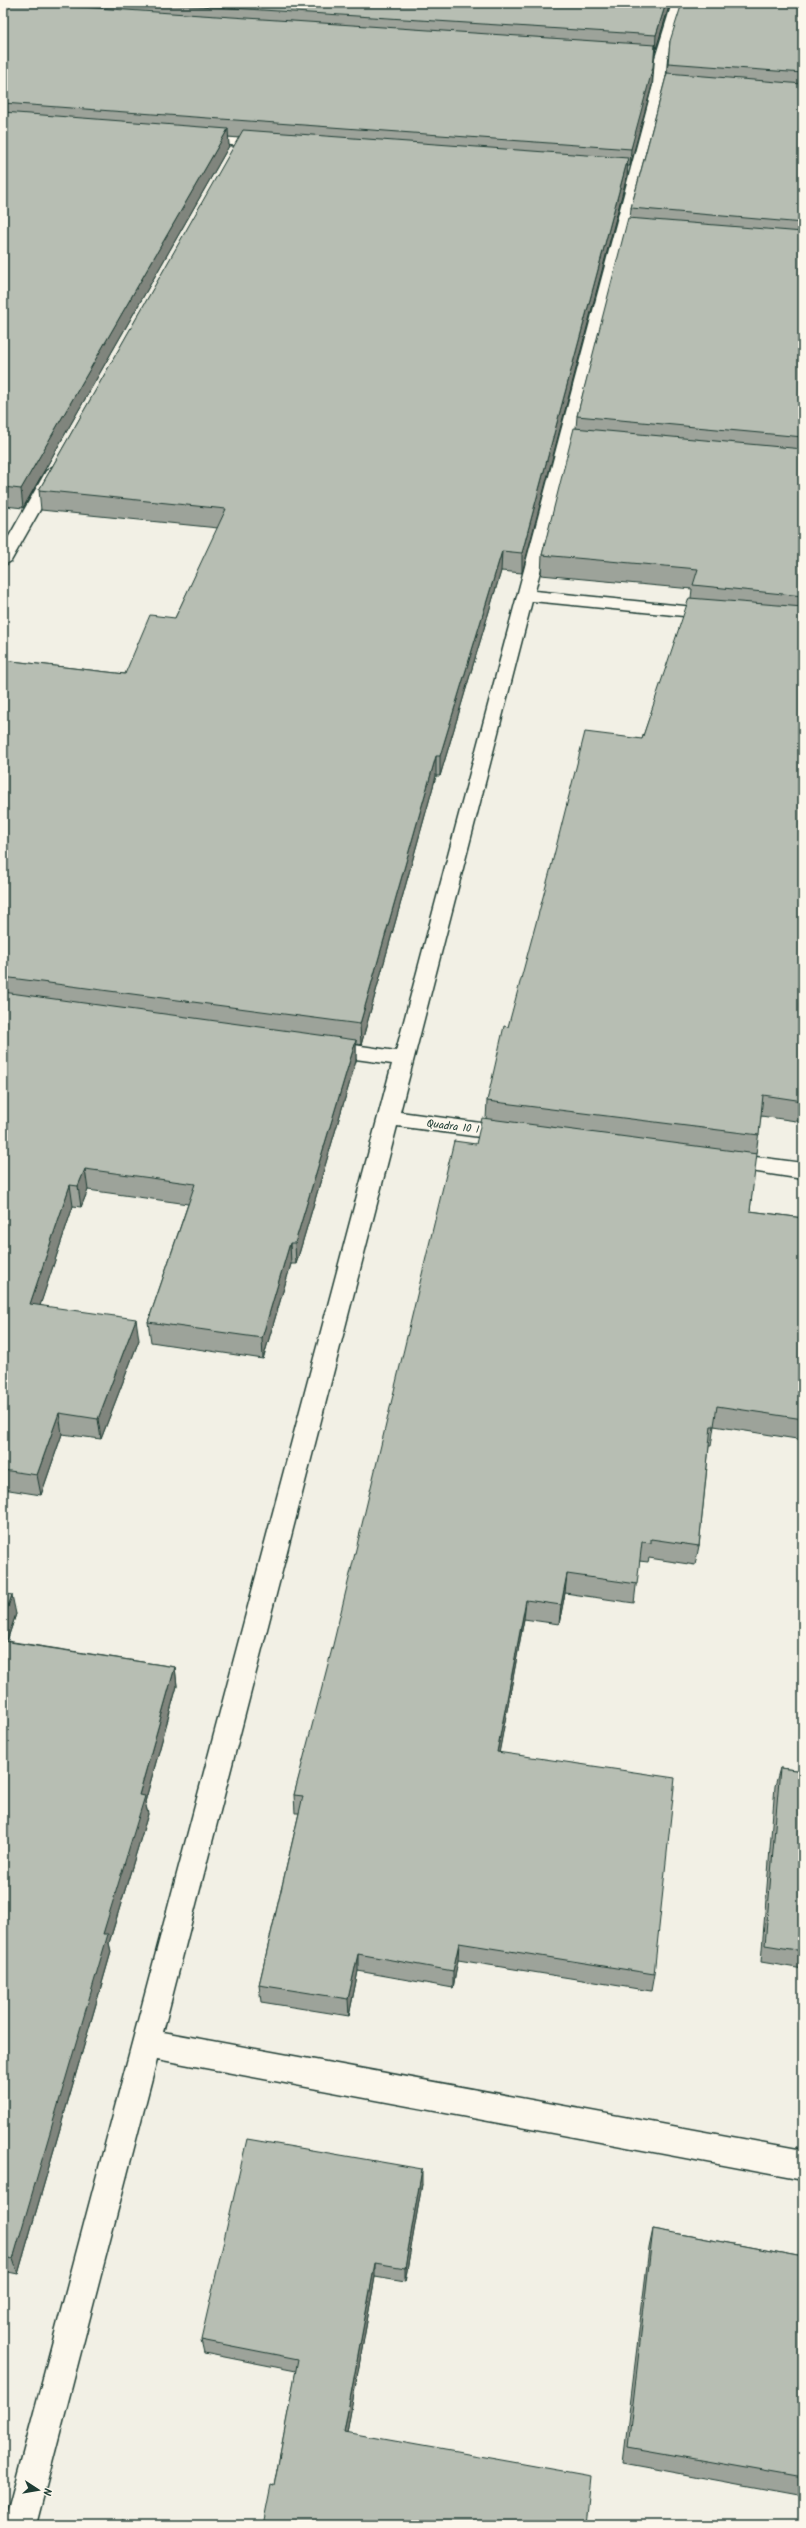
<svg xmlns="http://www.w3.org/2000/svg" width="806" height="2528" font-family="Kalam,sans-serif">
  <rect width="100%" height="100%" fill="#f2f0e5"/>
  <filter id="ink" filterUnits="userSpaceOnUse"><feTurbulence type="fractalNoise" baseFrequency=".025" numOctaves="2"/><feDisplacementMap in="SourceGraphic" scale="8" xChannelSelector="R" yChannelSelector="G"/><feConvolveMatrix kernelMatrix="1 2 1 2 8 2 1 2 1" color-interpolation-filters="sRGB"/></filter>
  <g filter="url(#ink)">
    <g fill="none" stroke-linecap="round" stroke-linejoin="round">
      <defs>
        <g id="street">
          <path d="M672,3h12l-17,55 -2,27 -130,506 179,18 8,5 -8,5 -182,-18 -132,511 110,15 7,2 3,5 -3,5 -7,2 -113,-15 -234,906 640,118v30l-646,-121 -121,466h-32l388,-1461 -66,-9 -7,-2 -3,-5 3,-5 7,-2 70,10 257,-966 2,-27z"/>
          <path d="M199,135l67,5 6,4 -6,4 -71,-6 -2,-3 2,-3z"/>
          <path d="M54,466l8,5 -51,90 -8,5v-19l43,-76z"/>
          <path d="M725,1153l78,10v16l-85,-13 -4,-5 4,-5z"/>
        </g>
      </defs>
      <use href="#street" stroke="#1f3d34" stroke-width="3"/>
      <use href="#street" fill="#fbf7ec" fill-rule="evenodd"/>
    </g>
    <g fill="#9da39a" stroke="#1f3d34">
      <path d="M3,3h667l-15,49h-1l-2,33 -22,81h-2l-1,10 -105,397 -21,-2 -61,205h-4l-75,269 -5,-1v17l-60,203h-5l-28,95 -112,-17 -3,-20 40,-118 -100,-14 -7,17 -8,-1 -33,99 99,35 -38,99 -39,-5 -21,61 -38,-6v-829l122,14 50,-56 43,-90 -177,-18 -2,-20 200,-352 -11,-1 1,9 -206,362 -18,-2 -2,4z"/>
      <path d="M803,3v1119l-42,-6 -5,38 -6,57 53,7v222l-89,-14 -3,20h-2l-10,100 -4,19 -46,-7 -1,4 -9,-1 -5,42 -69,-10 -6,31 -35,-5 -25,133 155,222 -3,17 -193,-31 -5,28 -95,-17 -9,45 -88,-14 -2,-17 40,-172h-4l-1,-18 182,-651 10,-25 1,-18 21,-74 134,-288 49,-141 1,-9 -151,-14 1,-20 34,-127 1,-12 53,-198 1,-10 36,-135 3,-32z"/>
      <path d="M3,1593l13,21 -9,27 168,26 2,19 -32,116 3,12 -39,129 2,9 -93,322 -15,-3z"/>
      <path d="M780,1768l23,3v198l-42,-7 14,-176z"/>
      <path d="M422,2184l-17,98 -30,-5 -28,155 -73,54 22,-115 -92,-18 -3,-13z"/>
      <path d="M653,2229l150,28v239l-180,-33 26,-215z"/>
    </g>
    <g fill="#80857d" stroke="#1f3d34">
      <path d="M666,3h4l-15,49 1,-17z"/>
      <path d="M655,45l-3,40 -22,81 1,-17z"/>
      <path d="M228,129l1,17 -206,362 -2,-19z"/>
      <path d="M628,158l-1,18 -105,397v-20z"/>
      <path d="M3,491l2,15 -2,4z"/>
      <path d="M502,551l-1,20 -61,205v-20z"/>
      <path d="M436,756v20l-75,269 -1,-21z"/>
      <path d="M356,1040v21l-60,203 -1,-21z"/>
      <path d="M85,1169l3,21 -7,17 -3,-21z"/>
      <path d="M70,1185l3,21 -39,118 -4,-20z"/>
      <path d="M290,1243l1,21 -28,95 -1,-21z"/>
      <path d="M136,1319l3,21 -38,99 -3,-20z"/>
      <path d="M59,1413l3,21 -21,61 -4,-20z"/>
      <path d="M567,1574l-2,19 -6,31 2,-19z"/>
      <path d="M12,1595l4,19 -13,38v-32z"/>
      <path d="M526,1600l-2,19 -28,151 1,-18z"/>
      <path d="M175,1667l2,19 -32,116 3,12 -39,129 2,9 -93,322 -5,-15 90,-325 36,-139z"/>
      <path d="M459,1943l-1,17 -5,28v-17z"/>
      <path d="M358,1954v17l-9,45 -1,-17z"/>
      <path d="M422,2169v15l-17,98v-14z"/>
      <path d="M375,2263v14l-30,167 -1,-12z"/>
    </g>
    <g fill="#b7beb3" stroke="#1f3d34">
      <path d="M3,3h17l635,42 -2,22 -22,82 -628,-46z"/>
      <path d="M152,3h514l-10,32z"/>
      <path d="M682,3h121v70l-135,-10 2,-22z"/>
      <path d="M667,73l136,11v139l-172,-15z"/>
      <path d="M3,112l225,17 -207,360 -18,-2z"/>
      <path d="M243,130l385,28 -106,395 -20,-2 -62,205h-4l-76,268 -357,-47v-317l122,14 25,-59 25,3 51,-109 -187,-19z"/>
      <path d="M628,218l175,14v205l-226,-21z"/>
      <path d="M574,428l229,21v147l-110,-11 5,-16 -156,-14z"/>
      <path d="M689,598l114,9v494l-40,-6 -4,40 -272,-34 17,-75 4,1 42,-156 35,-139 57,7z"/>
      <path d="M3,992l353,48 -61,203h-5l-28,95 -114,-16 47,-138 -110,-15 -7,17 -8,-1 -40,119 106,15 -38,100 -39,-6 -22,62 -34,-5z"/>
      <path d="M482,1118l275,36 -7,57 53,7v201l-86,-13 -3,20h-3l-12,120 -48,-7v4l-9,-1 -5,42 -70,-10 -6,31 -35,-5 -29,152 178,26 -21,196 -195,-31 -6,28 -95,-17 -10,45 -89,-14 44,-189 -9,-1 39,-150 121,-504 22,3z"/>
      <path d="M3,1593l9,2 -9,25z"/>
      <path d="M3,1641l172,26 -36,128 6,1 -42,138h5l-95,325 -10,-2z"/>
      <path d="M780,1768l23,3v180l-38,-6z"/>
      <path d="M247,2139l175,30 -17,99 -30,-5 -31,169 247,44 -5,49h-323l8,-40 3,1 24,-127 -97,-19z"/>
      <path d="M653,2229l150,28v221l-175,-31z"/>
      <path d="M122,2520l24,5h-26z"/>
    </g>
  </g>
  <g text-anchor="middle" stroke-width="4" stroke-linejoin="round" paint-order="stroke">
    <g font-size="11" fill="#1f3d34" stroke="#fbf7ec">
      <text transform="translate(453 1126) rotate(7)" y="4">Quadra 10 I</text>
    </g>
  </g>
  <rect width="806" height="2528" fill="none" stroke="#fbf7ec" stroke-width="16"/>
  <rect x="8" y="8" width="790" height="2512" fill="none" stroke="#1f3d34" stroke-width="1.5" filter="url(#ink)"/>
  <g transform="translate(38 2490) rotate(102)" stroke="#fbf7ec" stroke-width="3" paint-order="stroke">
  <path d="M0-3L7 15L0 10L-7 15Z" fill="#1f3d34"/>
  <text y="-6" font-size="11" font-weight="bold" text-anchor="middle" fill="#1f3d34">N</text>
  </g>
</svg>
